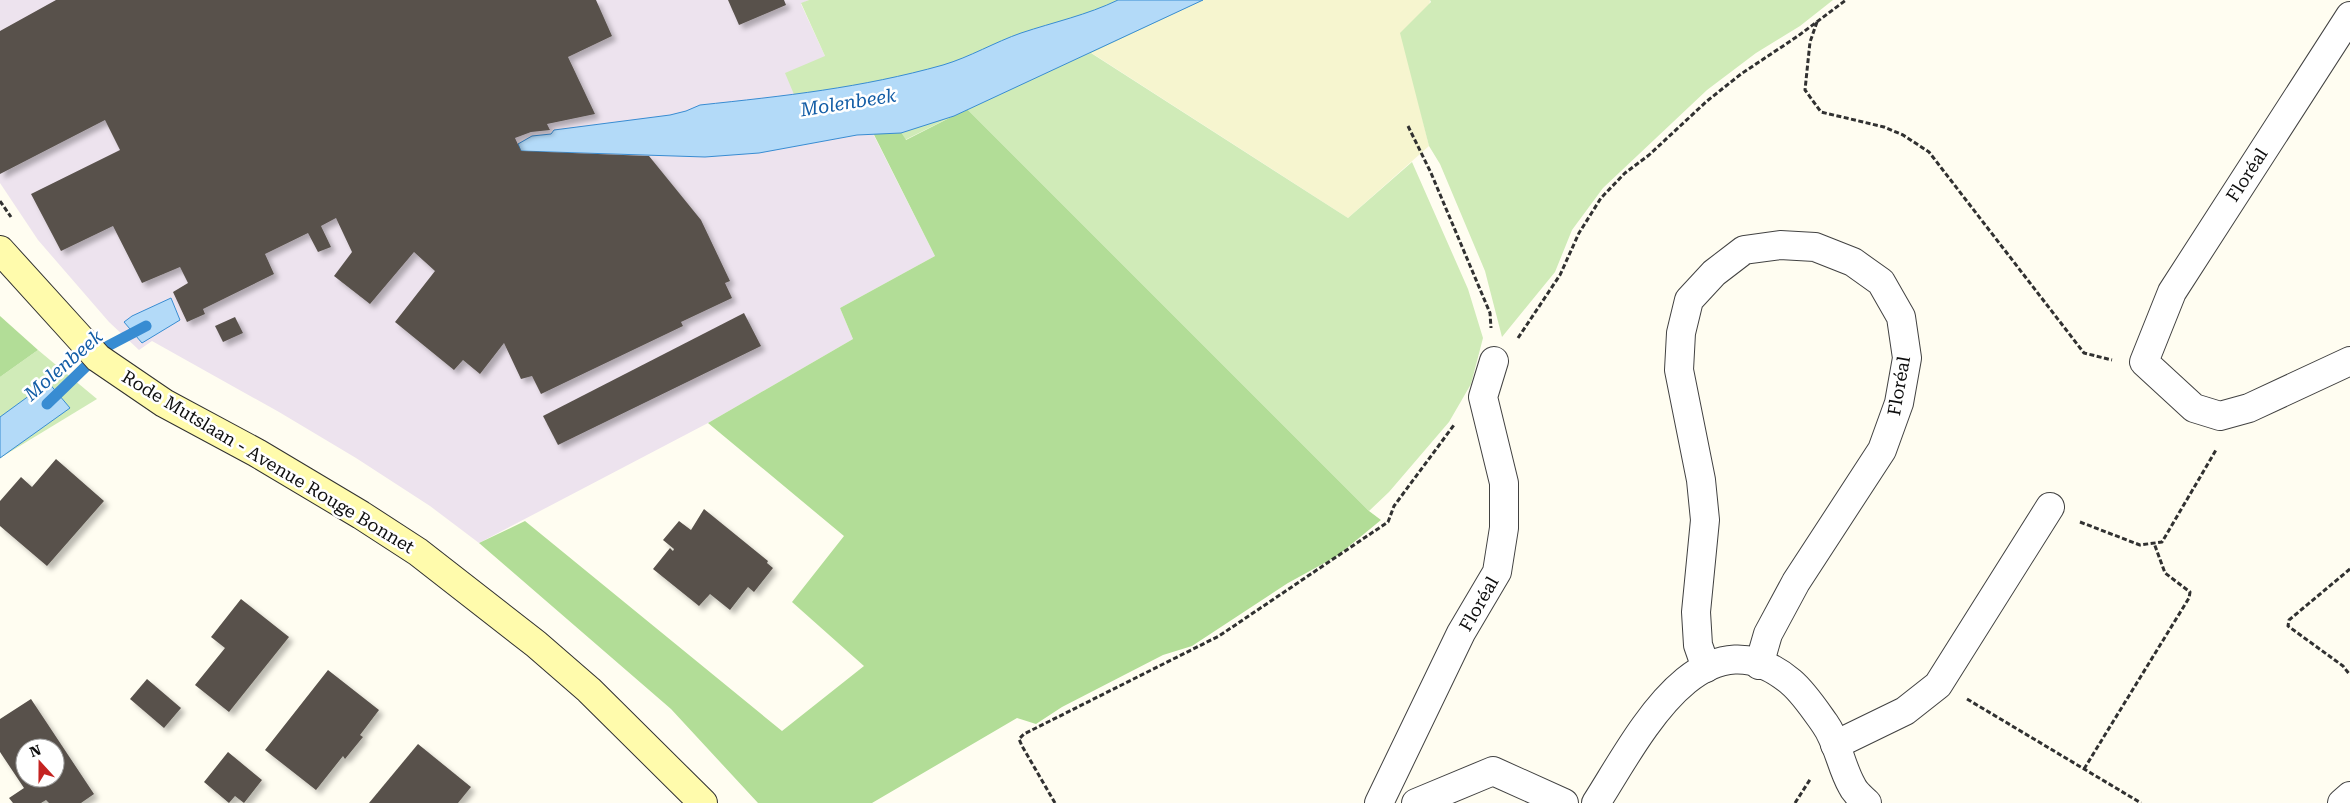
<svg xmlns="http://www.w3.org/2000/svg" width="2350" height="803" font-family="'Roboto Serif',serif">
  <defs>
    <filter id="shadow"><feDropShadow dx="4.5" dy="4.5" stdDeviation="2.5" flood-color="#0004"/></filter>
  </defs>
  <rect width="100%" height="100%" fill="#fffdf1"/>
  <path fill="#ede3ee" d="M0,0h809l-8,4 24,52 38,58 72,142 -95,52 13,31 -145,84 -229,120 -49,-37 -74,-48 -77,-46 -127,-71 -13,9 -30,-28 -71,-82 -38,-57z"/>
  <path fill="#f6f5cf" d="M1203,0h227l-13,96 12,50 -81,72 -258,-166z"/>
  <g fill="#d0ebb8">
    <path d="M809,0h394l-112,53 257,165 64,-56 56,127 15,49 -12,46 -22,38 -60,70 -20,19 -402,-402 -62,31 -35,-56 -64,39 -21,-50 40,-17 -24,-53z"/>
    <path d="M1430,0h403l-33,26 -44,27 -49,37 -104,98 -31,42 -17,42 -53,65 -17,-66 -45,-107 -11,-18 -29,-113 31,-31z"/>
    <path d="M38,350l59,49 -97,59v-81z"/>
  </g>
  <g fill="#b2dd97">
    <path d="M870,84l36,56 61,-31 402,402 12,9 -44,36 -49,27 -96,63 -29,9 -101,52 -26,17 -19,-6 -145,85h-114l-87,-94 -192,-166 46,-22 257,210 82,-65 -72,-64 52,-66 -136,-113 145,-84 -13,-31 95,-52 -83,-165z"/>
    <path d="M0,316l38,34 -38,27z"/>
  </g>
  <g fill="#b3daf8" stroke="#388cd2">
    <path d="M1118,0h85l-249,116 -53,17 -44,2 -98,18 -54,4 -184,-6 -3,-7 14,-8 19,-2 3,-4 116,-15 16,-4 14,-6c84,-9 161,-17 243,-40 27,-8 52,-23 78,-32 33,-11 66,-18 97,-33z"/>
    <path d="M171,298l9,22 -38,23 -18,-21 8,-6z"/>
    <path d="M48,382l22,26 -70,50v-41z"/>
  </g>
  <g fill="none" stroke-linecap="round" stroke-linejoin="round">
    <path stroke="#388cd2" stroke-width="11" d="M47,404l59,-57 40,-21"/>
  </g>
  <g fill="#58514b" fill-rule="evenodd" filter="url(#shadow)">
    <path d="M56,0h540l16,36 -44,21 27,57 -48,10 3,6 -19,2 -16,6 6,13 128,5 52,64 29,61 -5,2 7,15 -51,24 2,4 -142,68 -9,-18 -11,3 -17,-36 -24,31 -17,-14 -9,10 -59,-48 40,-51 -21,-19 -44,52 -36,-28 18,-24 -16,-34 -15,8 10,21 -13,5 -10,-19 -43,21 9,20 -71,35 2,5 -18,8 -14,-30 15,-9 -8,-16 -38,16 -29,-57 -52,25 -30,-57 89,-44 -15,-30 -105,54v-143z"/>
    <path d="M728,0h56l2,5 -47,20z"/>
    <path d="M744,313l17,33 -203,99 -15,-29z"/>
    <path d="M235,317l8,16 -20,9 -8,-16z"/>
    <path d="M56,459l48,42 -57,65 -47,-40v-25l21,-24 11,10z"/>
    <path d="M704,509l64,52 -1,2 6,5 -19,24 -6,-5 -18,23 -20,-16 -11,12 -46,-37 17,-21 3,3 1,-2 -11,-9 16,-19 12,9z"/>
    <path d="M241,599l48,38 -60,75 -34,-27 30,-37 -14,-11z"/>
    <path d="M328,670l51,40 -19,25 3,2 -18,22 -2,-3 -27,34 -51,-40z"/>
    <path d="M147,679l34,29 -17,20 -34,-29z"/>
    <path d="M31,699l63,95 -13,9h-32l-3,-3 -5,3h-28l-4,-5 15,-10 -24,-36v-33zM25,748h30v30h-30z"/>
    <path d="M418,744l53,43 -13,16h-89z"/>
    <path d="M228,752l34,28 -18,23 -9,-7 -6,7 -25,-21z"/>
  </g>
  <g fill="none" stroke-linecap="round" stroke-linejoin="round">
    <defs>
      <g id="street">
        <path d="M2350,16l-178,276 -28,70 50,46 26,8 29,-8 101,-47"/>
        <path d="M1706,668l-8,-23 -2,-33 9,-92 -4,-40 -22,-110 2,-37 8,-33 25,-27 30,-23 36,-5 35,2 38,15 28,20 20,35 6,41 -8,45 -17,47 -86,132 -28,52 -9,31"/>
        <path d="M1835,745l70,-34 33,-26 112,-178"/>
        <path d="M1379,803l82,-170 36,-61 7,-44v-45l-21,-86 11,-36"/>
        <path d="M1416,803l77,-32 71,32"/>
        <path d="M1596,803c40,-62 105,-197 195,-121 13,11 24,28 34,42 13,18 16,43 27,62 3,7 10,12 15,17"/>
        <path d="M2342,803l8,-7"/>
      </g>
      <path id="secondary" d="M0,250l98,108 66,45 93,50 104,62 57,37 118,92 53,46 114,113"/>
    </defs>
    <use href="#street" stroke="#424242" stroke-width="30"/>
    <use href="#secondary" stroke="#313131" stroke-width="30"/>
    <g stroke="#313131" stroke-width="3" stroke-dasharray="5 2.5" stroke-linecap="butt">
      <path d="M1817,22l-7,20 -5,48 16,22 63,15 19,8 26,17 155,201 28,7"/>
      <path d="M1408,126l23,47 59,140 1,15"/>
      <path d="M0,201l11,16"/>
      <path d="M1518,338l42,-63 19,-42 22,-35 24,-25 24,-18 58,-54 34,-27 57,-38 48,-36"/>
      <path d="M2080,522l60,23 22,-3 54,-92"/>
      <path d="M2350,569l-61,51 -1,6 55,40 7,9"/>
      <path d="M1967,699l174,104"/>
      <path d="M2084,769l105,-171 1,-6 -25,-19 -11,-30"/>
      <path d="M1055,803l-33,-57 -3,-7 5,-5 195,-98 169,-114 6,-16 60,-81"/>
      <path d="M1795,803l16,-25"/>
    </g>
    <use href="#street" stroke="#fff" stroke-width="28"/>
    <use href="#secondary" stroke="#fffbac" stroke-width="28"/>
  </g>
  <g text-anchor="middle" stroke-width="5" stroke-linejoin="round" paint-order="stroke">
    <g font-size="18" fill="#0f0f0f" stroke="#fff">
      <text transform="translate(2247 175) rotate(-57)" y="6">Floréal</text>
      <text transform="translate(1899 386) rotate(-80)" y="6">Floréal</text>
      <text transform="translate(268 462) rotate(31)" y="6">Rode Mutslaan - Avenue Rouge Bonnet</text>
      <text transform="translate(1479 604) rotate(-60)" y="6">Floréal</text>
    </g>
    <g font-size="19" font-style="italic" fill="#135da6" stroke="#fff">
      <text transform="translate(848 102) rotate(-9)" y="7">Molenbeek</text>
      <text transform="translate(63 365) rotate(-41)" y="7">Molenbeek</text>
    </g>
  </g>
  <g transform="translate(40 763) rotate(339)"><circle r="24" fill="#ffffff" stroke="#9f9f9f"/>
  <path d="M0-4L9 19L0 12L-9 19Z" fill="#c42321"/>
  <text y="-8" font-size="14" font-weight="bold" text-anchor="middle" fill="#0f0f0f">N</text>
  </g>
</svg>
